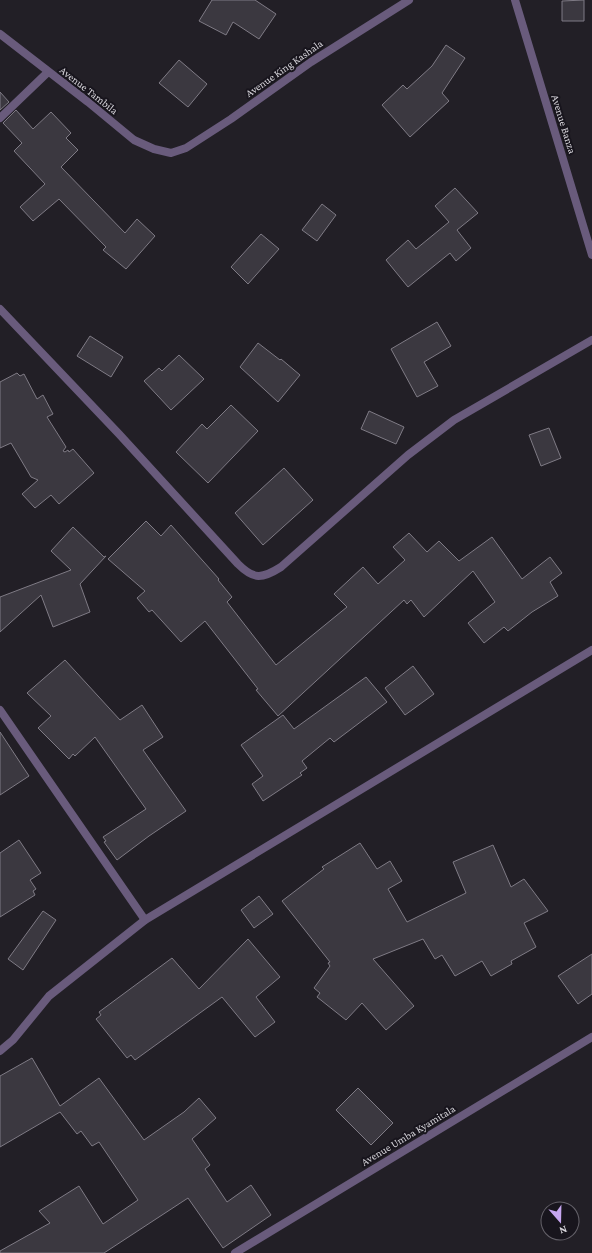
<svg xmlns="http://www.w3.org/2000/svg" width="592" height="1253" font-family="'Crimson Pro',serif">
  <rect width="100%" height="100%" fill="#221f26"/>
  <g fill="#3b3840" stroke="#7f7b85">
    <path d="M212,0h43l21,14 -17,25 -26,-17 -7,13 -27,-14z"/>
    <path d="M584,0v21h-22v-20z"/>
    <path d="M446,45l19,13 -23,35 7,8 -39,36 -28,-32 21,-20 4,4 25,-23z"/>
    <path d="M179,60l28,24 -19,23 -29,-24z"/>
    <path d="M0,92l9,10 -9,8z"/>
    <path d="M16,110l17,19 18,-17 20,21 -5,5 12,12 -17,17 64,66 12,-14 18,17 -29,33 -23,-19 3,-3 -47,-48 -26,22 -13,-14 25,-23 -31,-33 8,-8 -19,-20z"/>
    <path d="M455,188l23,25 -21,17 14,18 -15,13 -6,-8 -42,34 -22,-27 22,-20 8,9 33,-27 -14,-16z"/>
    <path d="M322,204l14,11 -19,26 -15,-11z"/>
    <path d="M261,234l18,15 -31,35 -17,-17z"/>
    <path d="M437,322l14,24 -27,16 14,24 -21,11 -26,-48z"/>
    <path d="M90,336l33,21 -12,20 -34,-21z"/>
    <path d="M258,343l22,17 1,-1 19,16 -22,27 -38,-35z"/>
    <path d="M179,355l25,24 -33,31 -27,-29 15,-13 3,3z"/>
    <path d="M17,373l3,3 4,-2 13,25 6,-4 10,19 -6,3 19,30 -3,4 2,1 3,-2 1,2 4,-3 21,24 -35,31 -8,-9 -16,13 -13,-14 16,-14 -7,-3 -20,-34 -11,5v-66z"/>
    <path d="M231,405l27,26 -50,52 -32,-31 26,-28 5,5z"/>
    <path d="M369,411l35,16 -8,17 -35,-15z"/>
    <path d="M549,428l12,30 -20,8 -12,-31z"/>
    <path d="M284,468l29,32 -50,45 -28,-32z"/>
    <path d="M146,521l15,15 10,-11 48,54 -1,1 14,17 -5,5 49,63 71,-58 -13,-13 29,-27 15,17 27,-24 -12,-13 16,-14 18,19 12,-11 20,20 33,-24 30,42 28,-22 12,16 -12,9 8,14 -26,16 -24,19 -4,-4 -20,16 -16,-20 27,-21 -22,-31 -49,46 -13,-17 -4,4 -3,-4 -126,116 -22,-26 2,-1 -53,-68 -24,21 -29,-32 -3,2 -12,-14 8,-7 -37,-32z"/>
    <path d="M73,527l31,30 2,-1 -26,28 10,28 -37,15 -12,-32 -41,37v-35l71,-27 -20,-19z"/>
    <path d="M65,660l55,60 22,-15 21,32 -20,13 43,61 -37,25 -32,24 -13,-18 2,-1 -3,-4 43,-28 -51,-72 -20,19 -2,-2 -4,5 -31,-31 13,-12 -24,-23z"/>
    <path d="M413,666l21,28 -29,21 -20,-27z"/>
    <path d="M366,677l21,25 -53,40 -4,-4 -28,23 5,7 -7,5 2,2 -39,26 -11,-17 11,-8 -22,-31 42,-30 11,14z"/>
    <path d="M0,732l29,44 -29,19z"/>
    <path d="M19,840l22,33 -11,7 6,9 -3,2 2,4 -35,22v-64z"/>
    <path d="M360,843l17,26 13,-8 12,20 -14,8 19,33 59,-29 -13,-31 40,-17 18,42 13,-8 24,32 -24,12 12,24 -25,14 1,3 -21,12 -9,-15 -27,15 -13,-21 -7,4 -12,-20 -50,20 41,47 -28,24 -24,-27 -16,17 -29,-23 3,-4 -6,-5 16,-22 -2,-3 2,-1 -48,-61 42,-32 -2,-2z"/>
    <path d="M259,896l14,18 -19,14 -13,-18z"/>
    <path d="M43,911l13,9 -33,50 -15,-11z"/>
    <path d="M248,939l32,38 -24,20 19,25 -20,15 -33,-40 -87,63 -4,-5 -4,3 -31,-39 5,-4 -2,-3 73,-54 27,31z"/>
    <path d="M592,954v40l-14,10 -20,-28z"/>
    <path d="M32,1058l28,48 39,-28 45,62 40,-28 15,-14 17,20 -24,21 18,26 -5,4 22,33 24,-17 20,30 -48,33 -35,-50 -84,55h-104v-2l50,-28 -11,-12 40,-25 24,38 35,-24 -39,-58 -7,4 -11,-15 -4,3 -17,-22 -60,35v-71z"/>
    <path d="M358,1088l35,35 -22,22 -35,-35z"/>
  </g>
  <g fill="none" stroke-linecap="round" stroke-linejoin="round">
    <g stroke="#695b7c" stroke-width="8">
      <path d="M515,0l77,255"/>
      <path d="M0,34l88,68 46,38 20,9 17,4 15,-5 45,-29 80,-57 98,-62"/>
      <path d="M0,118l48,-46"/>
      <path d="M0,309l119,125 119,130c16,16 24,15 43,3l127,-112 46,-35 138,-80"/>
      <path d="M0,710l145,210"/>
      <path d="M0,1051l13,-11 36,-44 96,-76 447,-270"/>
      <path d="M235,1253l357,-216"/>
    </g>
  </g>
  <g text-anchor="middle" stroke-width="4" stroke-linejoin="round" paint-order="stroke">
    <g font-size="11" fill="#d6d4da" stroke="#18151d">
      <text transform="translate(284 68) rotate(-35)" y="4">Avenue King Kashala</text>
      <text transform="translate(89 90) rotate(38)" y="4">Avenue Tambila</text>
      <text transform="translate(564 124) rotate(73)" y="4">Avenue Banza</text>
      <text transform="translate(408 1135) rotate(-31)" y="4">Avenue Umba Kyamitala</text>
    </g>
  </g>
  <g transform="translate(560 1221) rotate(160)"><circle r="19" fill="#18151d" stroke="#646169"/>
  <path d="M0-3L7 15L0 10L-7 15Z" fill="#c6a6f0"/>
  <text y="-6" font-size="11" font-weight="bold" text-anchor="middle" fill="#d6d4da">N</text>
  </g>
</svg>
